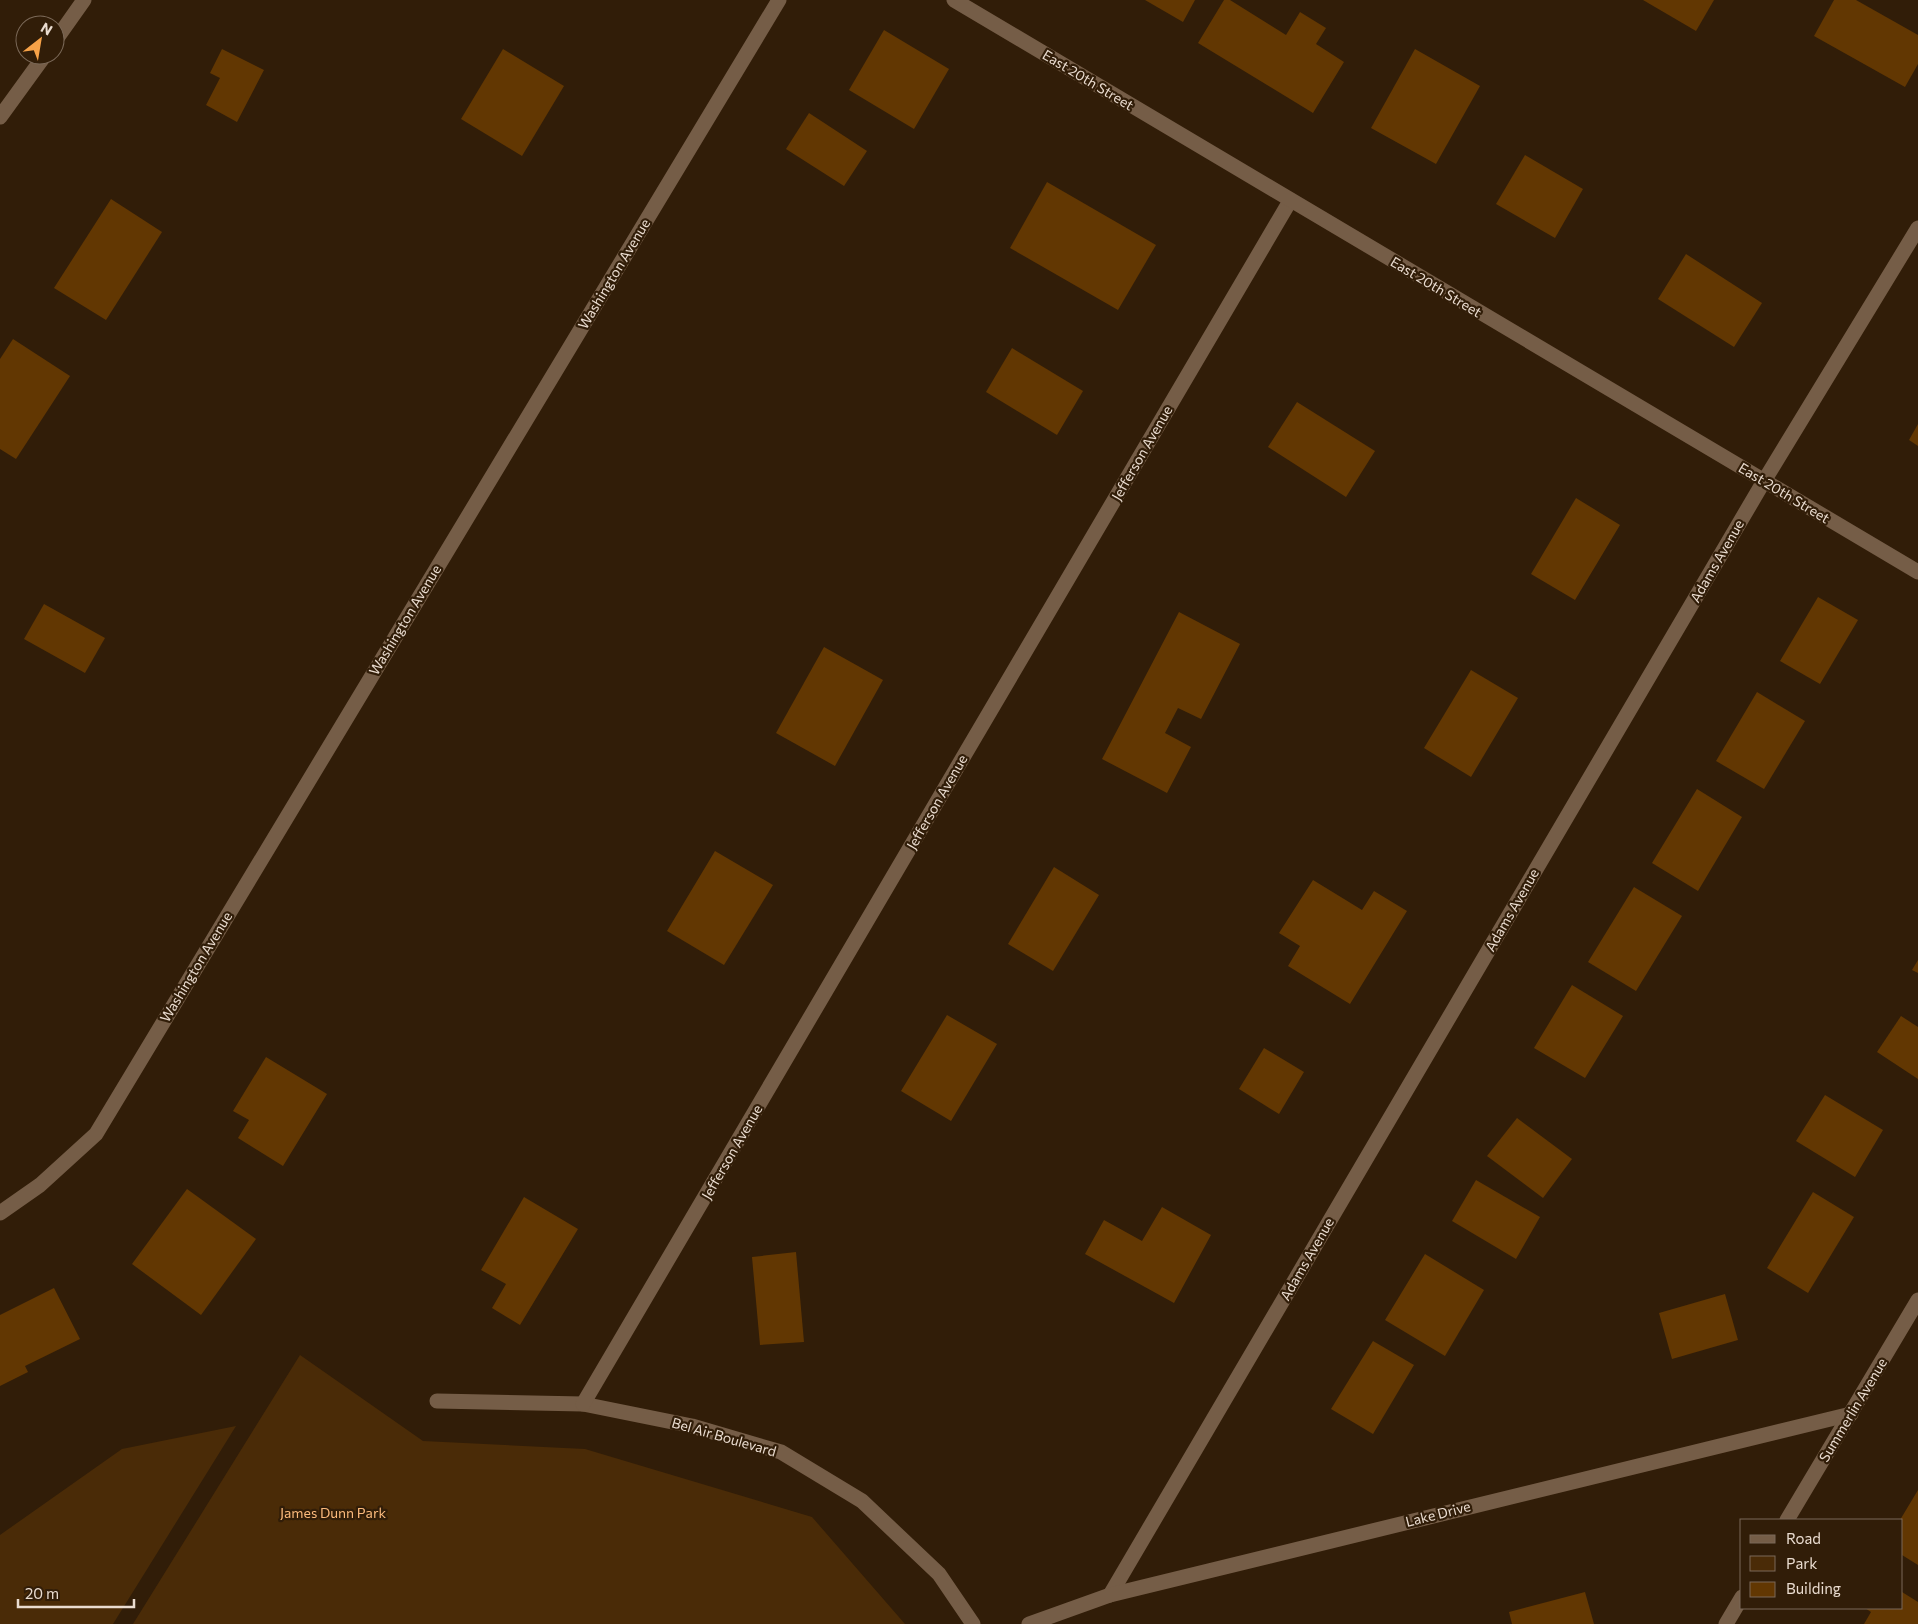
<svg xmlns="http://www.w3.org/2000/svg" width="1918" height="1624" font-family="Commissioner,sans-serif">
  <rect width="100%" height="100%" fill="#311d08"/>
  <g fill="#4a2b07">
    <path d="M300,1355l123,86 162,8 227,68 93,107h-772z"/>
    <path d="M236,1426l-123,198h-113v-89l122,-86z"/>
  </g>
  <g fill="#623702">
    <path d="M1145,0h50l-12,22z"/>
    <path d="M1224,0h6l56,35 14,-23 26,16 -10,16 28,18 -31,51 -115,-70z"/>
    <path d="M1643,0h71l-18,31z"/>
    <path d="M1834,0h22l62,35v29l-13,23 -91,-51z"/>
    <path d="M884,30l65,39 -35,60 -65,-39z"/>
    <path d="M222,49l42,21 -27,52 -31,-17 14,-27 -10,-5z"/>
    <path d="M503,49l61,37 -42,70 -61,-37z"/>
    <path d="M1415,49l65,37 -44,78 -65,-36z"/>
    <path d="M809,113l58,38 -23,35 -58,-37z"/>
    <path d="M1525,155l58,34 -28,49 -59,-34z"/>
    <path d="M1047,182l109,63 -38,65 -108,-62z"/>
    <path d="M111,199l51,33 -56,88 -52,-32z"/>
    <path d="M1686,254l76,49 -28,44 -76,-48z"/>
    <path d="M13,339l57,37 -54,83 -16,-10v-90z"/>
    <path d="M1012,348l71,43 -26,44 -71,-43z"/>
    <path d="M1297,402l78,49 -29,46 -78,-50z"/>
    <path d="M1918,424v22l-9,-6z"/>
    <path d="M1576,498l44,27 -45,75 -44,-26z"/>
    <path d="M1818,597l40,23 -38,64 -40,-23z"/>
    <path d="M44,604l61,34 -20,35 -61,-34z"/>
    <path d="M1179,612l61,32 -39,75 -23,-11 -13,25 26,14 -24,46 -65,-34z"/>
    <path d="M824,647l59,33 -48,86 -59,-33z"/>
    <path d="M1471,670l47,28 -47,79 -47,-29z"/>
    <path d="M1757,692l48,29 -41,68 -48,-28z"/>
    <path d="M1697,789l45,28 -44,74 -46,-28z"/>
    <path d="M715,851l58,34 -49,80 -57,-34z"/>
    <path d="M1054,867l45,28 -46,76 -45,-27z"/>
    <path d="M1313,880l49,30 12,-19 33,20 -57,93 -62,-38 12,-20 -21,-13z"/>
    <path d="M1634,887l48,29 -46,75 -48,-29z"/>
    <path d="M1918,960v13l-6,-3z"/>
    <path d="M1572,985l51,31 -38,62 -51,-30z"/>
    <path d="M947,1015l50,29 -46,77 -50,-30z"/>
    <path d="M1901,1016l17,11v52l-41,-27z"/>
    <path d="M1264,1048l40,24 -25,42 -40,-25z"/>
    <path d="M266,1057l61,37 -44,72 -45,-28 11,-18 -16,-9z"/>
    <path d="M1825,1095l58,35 -28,47 -59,-36z"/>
    <path d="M1517,1118l55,41 -29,39 -56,-42z"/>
    <path d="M1476,1180l64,37 -24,42 -64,-38z"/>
    <path d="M187,1189l69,50 -55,76 -69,-51z"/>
    <path d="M1813,1192l41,25 -46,76 -41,-25z"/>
    <path d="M524,1197l54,32 -58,96 -28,-17 14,-24 -25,-14z"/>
    <path d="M1162,1207l49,28 -37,68 -89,-49 19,-34 38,21z"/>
    <path d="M796,1252l8,90 -44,3 -8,-88z"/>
    <path d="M1425,1254l59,36 -39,66 -60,-36z"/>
    <path d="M54,1288l26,51 -55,27 3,6 -28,14v-71z"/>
    <path d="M1725,1294l13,46 -66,19 -13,-46z"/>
    <path d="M1373,1341l41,24 -41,69 -42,-25z"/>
    <path d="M1918,1490v75l-16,-10v-35h-2z"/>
    <path d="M1585,1592l9,32h-82l-3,-12z"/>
    <path d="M1902,1592l16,10v22h-54l7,-12 -6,-4h37z"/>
  </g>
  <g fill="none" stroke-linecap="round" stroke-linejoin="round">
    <g stroke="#755d47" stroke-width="15">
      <path d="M0,1213l40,-28 56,-51 683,-1134"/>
      <path d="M437,1401l146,3 109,22 89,26 81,49 77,73 34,50"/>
      <path d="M583,1404l707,-1203"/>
      <path d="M1110,1595l654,-1114 154,-253"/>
      <path d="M1029,1624l81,-29 741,-181"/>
    </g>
    <g stroke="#755d47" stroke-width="15">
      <path d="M954,0l964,572"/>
      <path d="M55,41l29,-41"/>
      <path d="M0,117l45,-62"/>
      <path d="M1787,1520l131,-220"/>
      <path d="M1726,1624l16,-27"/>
    </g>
  </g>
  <g text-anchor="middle" stroke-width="4.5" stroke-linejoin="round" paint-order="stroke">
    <g font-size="14" fill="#eadcd0" stroke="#311d08">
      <text transform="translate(1088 80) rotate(31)" y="5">East 20th Street</text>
      <text transform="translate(614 274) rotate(-59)" y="5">Washington Avenue</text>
      <text transform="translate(1436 287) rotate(31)" y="5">East 20th Street</text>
      <text transform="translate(1142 453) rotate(-60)" y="5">Jefferson Avenue</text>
      <text transform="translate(1784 493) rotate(31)" y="5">East 20th Street</text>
      <text transform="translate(1717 561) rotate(-60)" y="5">Adams Avenue</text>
      <text transform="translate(405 620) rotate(-59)" y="5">Washington Avenue</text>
      <text transform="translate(937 802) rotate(-60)" y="5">Jefferson Avenue</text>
      <text transform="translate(1512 910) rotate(-60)" y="5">Adams Avenue</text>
      <text transform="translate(196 967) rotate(-59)" y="5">Washington Avenue</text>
      <text transform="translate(732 1152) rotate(-60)" y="5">Jefferson Avenue</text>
      <text transform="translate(1307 1259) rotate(-60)" y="5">Adams Avenue</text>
      <text transform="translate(1853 1410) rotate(-59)" y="5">Summerlin Avenue</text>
      <text transform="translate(724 1437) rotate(16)" y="5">Bel Air Boulevard</text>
      <text transform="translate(1438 1514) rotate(-14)" y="5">Lake Drive</text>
    </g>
    <g font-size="14" fill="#fab97b" stroke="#311d08">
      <text x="333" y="1518">James Dunn Park</text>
    </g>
  </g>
  <rect x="1740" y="1519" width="162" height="90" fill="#311d08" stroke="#7b6958"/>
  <rect x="1750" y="1535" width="25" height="8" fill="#755d47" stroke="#7b6958"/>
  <text x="1786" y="1544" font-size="15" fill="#eadcd0">Road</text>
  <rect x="1750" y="1556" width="25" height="15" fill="#4a2b07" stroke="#7b6958"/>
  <text x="1786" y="1569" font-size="15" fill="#eadcd0">Park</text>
  <rect x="1750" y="1582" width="25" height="15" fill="#623702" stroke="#7b6958"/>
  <text x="1786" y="1594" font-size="15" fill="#eadcd0">Building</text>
  <g transform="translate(40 40) rotate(31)"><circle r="24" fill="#311d08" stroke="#7b6958"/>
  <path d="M0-4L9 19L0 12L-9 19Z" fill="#f7a248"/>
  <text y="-8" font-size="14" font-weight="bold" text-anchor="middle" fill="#eadcd0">N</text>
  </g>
  <path d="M18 1599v8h116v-8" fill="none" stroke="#eadcd0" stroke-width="2.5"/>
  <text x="25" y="1599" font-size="15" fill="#eadcd0" stroke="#311d08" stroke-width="4" paint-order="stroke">20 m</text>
</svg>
